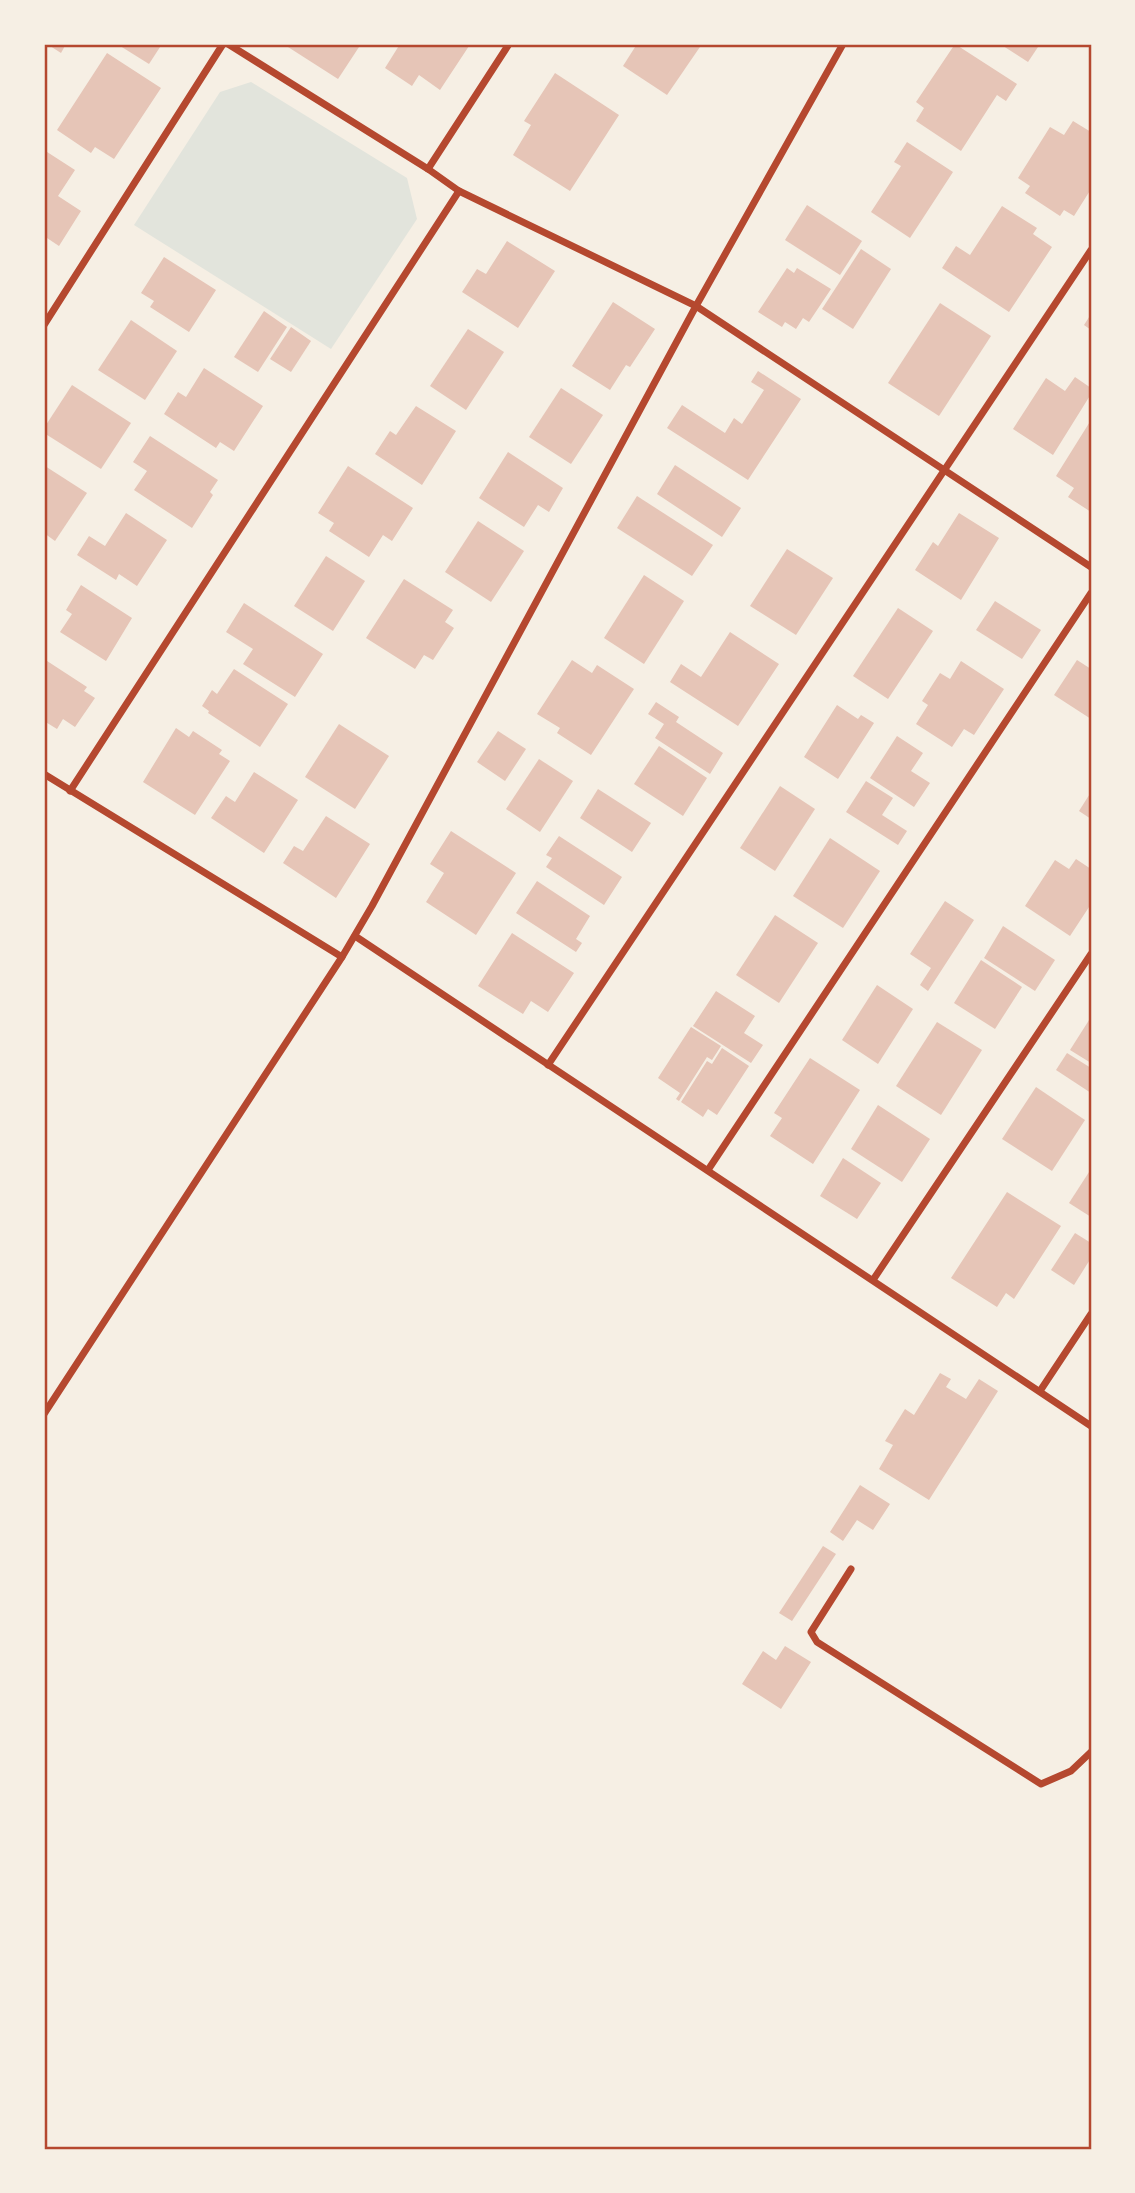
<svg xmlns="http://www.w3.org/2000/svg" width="1135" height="2193" font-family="'Varela Round',sans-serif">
  <rect width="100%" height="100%" fill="#f6efe4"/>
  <path fill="#e2e4dc" d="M251,82l156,96 10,41 -86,130 -197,-124 86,-133z"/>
  <g fill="#e6c5b7">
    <path d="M47,44h19l-5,9z"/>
    <path d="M117,44h45l-13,20z"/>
    <path d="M290,44h71l-23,35 -50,-32z"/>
    <path d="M400,44h65l4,2 -29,44 -21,-15 -7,11 -27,-18z"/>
    <path d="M637,44h65l-35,51 -44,-29z"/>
    <path d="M955,44l62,40 -11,17 -9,-6 -36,56 -45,-30 8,-13 -8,-6z"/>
    <path d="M1000,44h40l-12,18z"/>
    <path d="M107,53l54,35 -47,71 -19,-12 -4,6 -34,-23z"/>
    <path d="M555,73l64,42 -49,76 -57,-36 18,-30 -7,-4z"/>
    <path d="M1073,121l18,11v57l-17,27 -10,-6 -4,6 -35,-23 5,-7 -12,-8 32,-51 14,8z"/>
    <path d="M907,142l46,30 -43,66 -39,-26 30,-46 -7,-4z"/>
    <path d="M44,150l31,20 -17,26 23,15 -22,35 -15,-10z"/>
    <path d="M807,205l55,36 -22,34 -55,-35z"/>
    <path d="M1002,206l35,22 -4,6 19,13 -43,65 -67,-44 14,-22 14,9z"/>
    <path d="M507,241l48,30 -37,57 -56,-36 15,-23 9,5z"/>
    <path d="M861,249l30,20 -38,60 -31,-20z"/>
    <path d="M164,257l52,33 -27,42 -39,-25 4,-6 -13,-8z"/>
    <path d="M787,268l7,5 3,-5 34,21 -22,33 -6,-4 -7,11 -11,-7 -3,5 -24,-15z"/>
    <path d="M613,302l42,27 -25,38 -4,-2 -16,25 -38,-24z"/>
    <path d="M940,303l51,33 -52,80 -51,-33z"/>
    <path d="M264,311l23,16 -29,45 -24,-15z"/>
    <path d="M1091,314v16l-7,-5z"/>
    <path d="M131,320l46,31 -32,49 -47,-30z"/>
    <path d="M291,327l20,14 -20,31 -21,-13z"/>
    <path d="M468,329l36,23 -38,58 -36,-24z"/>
    <path d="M204,368l59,38 -29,45 -14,-9 -4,6 -52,-34 14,-22 8,5z"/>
    <path d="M758,371l43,28 -53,81 -81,-52 15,-23 43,28 9,-15 8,6 22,-34 -13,-8z"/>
    <path d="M1075,377l16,11v6l-38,61 -40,-26 33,-51 19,13z"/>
    <path d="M72,385l59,38 -30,46 -57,-36v-5z"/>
    <path d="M561,388l42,27 -32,49 -42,-27z"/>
    <path d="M416,406l40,25 -34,54 -47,-31 15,-23 6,4z"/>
    <path d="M1091,420v92l-23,-15 6,-9 -18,-12z"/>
    <path d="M150,436l68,44 -8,12 3,3 -21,33 -58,-38 13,-19 -14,-9z"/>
    <path d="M508,452l55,36 -14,24 -11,-7 -14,22 -45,-29z"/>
    <path d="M675,465l66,43 -19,29 -65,-43z"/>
    <path d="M45,466l42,27 -32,48 -11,-8z"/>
    <path d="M348,466l65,42 -21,33 -9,-6 -14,22 -40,-26 5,-8 -16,-10z"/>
    <path d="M637,496l76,49 -21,31 -75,-48z"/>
    <path d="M126,513l41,27 -30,46 -18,-12 -3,6 -39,-25 12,-19 16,10z"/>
    <path d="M959,513l40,25 -38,62 -46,-30 18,-28 5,4z"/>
    <path d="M478,521l46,30 -33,51 -46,-30z"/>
    <path d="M787,549l46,29 -37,57 -46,-29z"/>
    <path d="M326,556l39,25 -32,50 -39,-25z"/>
    <path d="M644,575l40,26 -40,63 -40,-26z"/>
    <path d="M404,579l49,31 -8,12 9,6 -21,32 -9,-5 -9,14 -49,-31z"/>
    <path d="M81,585l51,33 -26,43 -46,-29 12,-18 -6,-4z"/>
    <path d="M995,601l46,29 -19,29 -46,-29z"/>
    <path d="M244,603l79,51 -28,43 -52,-33 10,-15 -27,-17z"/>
    <path d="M898,608l35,23 -45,68 -35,-23z"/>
    <path d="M730,632l49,32 -41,62 -68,-44 11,-18 20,13z"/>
    <path d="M44,659l43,28 -3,4 11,7 -20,29 -12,-8 -6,10 -13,-8z"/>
    <path d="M572,660l20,13 5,-8 37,24 -43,66 -34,-22 3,-5 -23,-14z"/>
    <path d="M1077,660l14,9v50l-37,-24z"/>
    <path d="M961,661l43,28 -30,46 -10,-6 -12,18 -36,-23 12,-19 -6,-4 18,-28 10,6z"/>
    <path d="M234,669l54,35 -28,43 -52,-34 1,-2 -7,-5 10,-16 5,4z"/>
    <path d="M656,702l23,15 -3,5 47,31 -13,21 -55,-36 9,-14 -16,-10z"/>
    <path d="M837,705l21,14 3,-4 13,8 -36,56 -34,-22z"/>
    <path d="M339,724l50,32 -34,53 -50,-32z"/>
    <path d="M176,728l13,9 4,-6 29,19 -3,4 11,7 -35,54 -52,-33z"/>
    <path d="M498,731l28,18 -21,32 -28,-19z"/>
    <path d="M897,736l26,17 -12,18 19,12 -16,24 -44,-29z"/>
    <path d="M659,746l48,32 -24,38 -49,-32z"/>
    <path d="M539,759l34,22 -33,51 -34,-23z"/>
    <path d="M254,772l44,28 -34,53 -53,-35 15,-22 9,6z"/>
    <path d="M866,781l27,17 -11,17 25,16 -9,14 -52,-33z"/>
    <path d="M780,786l35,23 -40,62 -35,-23z"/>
    <path d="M598,789l53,34 -19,29 -52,-34z"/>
    <path d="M1091,792v27l-12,-8z"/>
    <path d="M326,816l44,28 -34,54 -53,-35 11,-17 9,5z"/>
    <path d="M451,831l65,42 -40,62 -50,-33 18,-29 -14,-9z"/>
    <path d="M559,836l63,41 -18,28 -58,-38 6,-9 -6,-3z"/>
    <path d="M830,838l50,33 -37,57 -50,-32z"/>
    <path d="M1076,859l15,10v35l-21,32 -45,-30 30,-46 14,9z"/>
    <path d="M537,881l53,35 -14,23 6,4 -6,9 -60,-39z"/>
    <path d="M945,901l29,19 -46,71 -8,-6 11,-17 -21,-14z"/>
    <path d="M775,915l43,28 -39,60 -43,-28z"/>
    <path d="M1003,926l52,34 -20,31 -51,-33z"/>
    <path d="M512,933l62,40 -26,39 -17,-11 -8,13 -45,-28z"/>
    <path d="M981,960l41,27 -27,42 -41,-26z"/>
    <path d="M877,985l36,24 -35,55 -36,-24z"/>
    <path d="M716,991l39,25 -11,17 19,12 -12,18 -58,-37z"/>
    <path d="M1091,1017v46l-21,-13z"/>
    <path d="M937,1022l45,28 -41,65 -45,-29z"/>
    <path d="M691,1027l30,19 -9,14 -5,-3 -28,44 -3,-2 4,-6 -22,-15z"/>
    <path d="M722,1048l27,18 -32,49 -9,-6 -5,8 -22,-15 26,-41 5,3z"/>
    <path d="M1067,1053l24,15v25l-35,-23z"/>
    <path d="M810,1058l50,32 -47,74 -43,-28 12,-18 -8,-5z"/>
    <path d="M1036,1087l49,33 -33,51 -50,-32z"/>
    <path d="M878,1105l52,34 -28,43 -51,-33z"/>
    <path d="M843,1158l38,25 -24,36 -37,-23z"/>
    <path d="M1091,1169v48l-22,-14z"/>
    <path d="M1007,1192l54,34 -47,73 -8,-6 -9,14 -46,-29z"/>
    <path d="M1075,1233l16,10v15l-17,27 -23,-15z"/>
    <path d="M940,1373l11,6 -5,8 20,12 13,-20 19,12 -69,109 -50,-31 14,-24 -8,-4 20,-32 9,6z"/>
    <path d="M860,1485l30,19 -17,26 -16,-10 -14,21 -13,-9z"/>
    <path d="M823,1546l13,8 -44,67 -13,-8z"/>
    <path d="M785,1646l26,16 -30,47 -39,-25 21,-33 13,9z"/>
  </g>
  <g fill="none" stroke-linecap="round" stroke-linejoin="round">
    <g stroke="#b5482f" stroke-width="7">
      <path d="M228,44l200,125 31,22 237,115 395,261"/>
      <path d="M428,169l81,-125"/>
      <path d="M44,325l179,-281"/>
      <path d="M44,774l298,183"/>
      <path d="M70,791l389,-600"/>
      <path d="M355,936l736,490"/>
      <path d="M548,1065l543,-815"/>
      <path d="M708,1170l383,-577"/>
      <path d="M873,1280l218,-326"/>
      <path d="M1040,1391l51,-77"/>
      <path d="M44,1414l298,-457 30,-51 324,-600 147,-262"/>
      <path d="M851,1569l-40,63 6,10 224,142 30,-13 20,-19"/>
    </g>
  </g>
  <rect width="1135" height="2193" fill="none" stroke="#f6efe4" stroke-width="91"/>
  <rect x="46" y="46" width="1044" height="2102" fill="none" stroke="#b5482f" stroke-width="2.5"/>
</svg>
